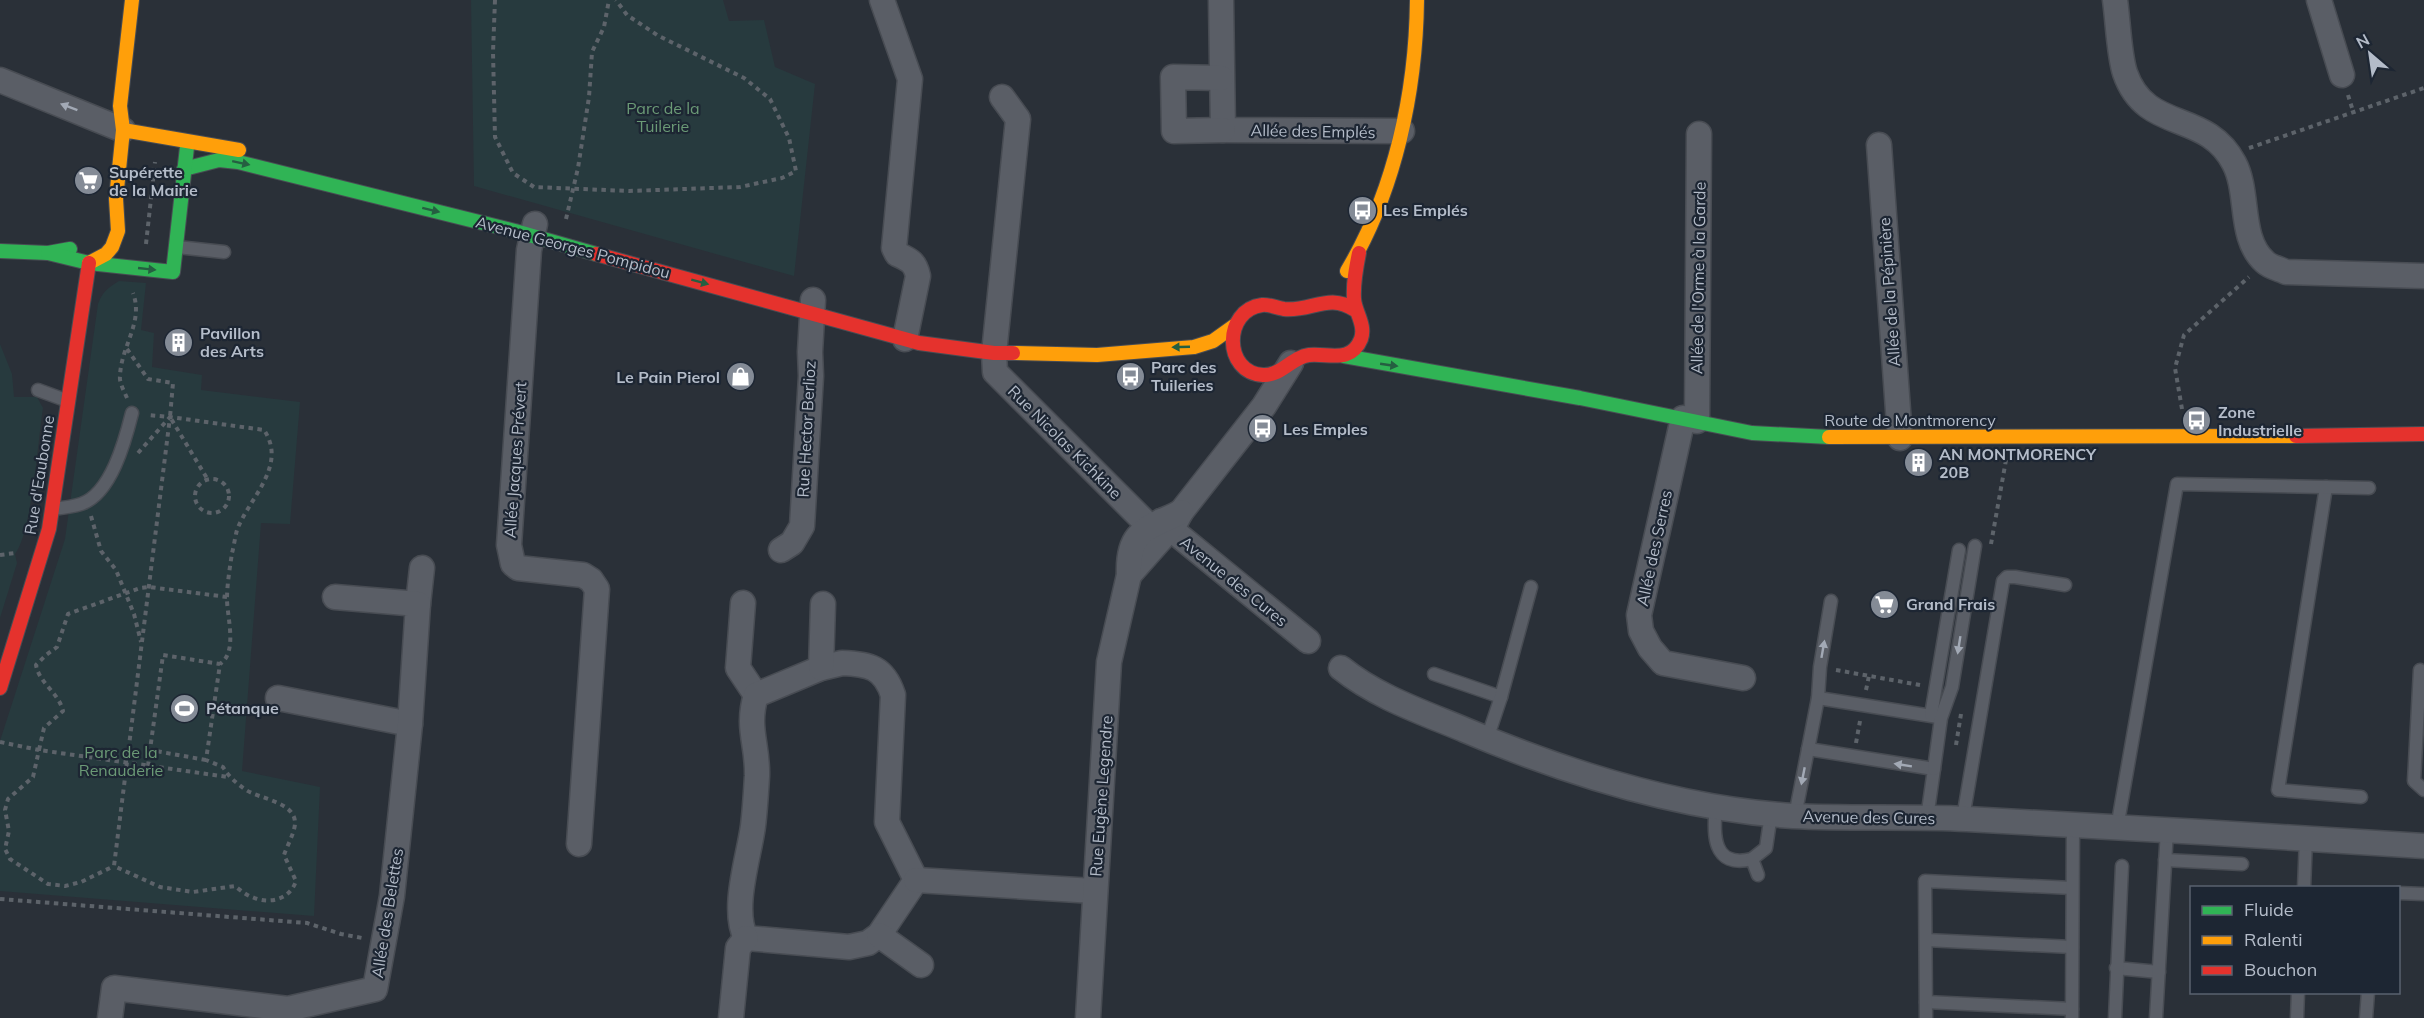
<svg xmlns="http://www.w3.org/2000/svg" width="2424" height="1018" font-family="Mulish,sans-serif">
  <rect width="100%" height="100%" fill="#2a3038"/>
  <g fill="#273a3e">
    <path d="M471,0h252l6,21 35,-1 11,47 40,17 -21,192 -320,-90z"/>
    <path d="M119,281l27,2 -5,47 13,3 -2,34 50,8 -1,15 99,12 -10,122 -29,-1 -19,248 78,16 -6,129 -314,-25v-150l65,-202 33,-235c4,-12 11,-17 21,-23z"/>
    <path d="M0,344l12,30 2,23h23l6,11c-5,32 -11,124 -28,146l2,9 -17,55z"/>
  </g>
  <g fill="none" stroke-linecap="round" stroke-linejoin="round">
    <defs>
      <g id="lane">
        <path d="M177,247l47,5"/>
        <path d="M38,390l30,11"/>
        <path d="M2326,487l-48,303 83,7"/>
        <path d="M53,509c9,-1 19,-2 28,-5 30,-10 44,-63 51,-91"/>
        <path d="M2420,670l-6,111 10,9"/>
        <path d="M1434,674l67,23"/>
        <path d="M1818,698l120,19"/>
        <path d="M1931,715l28,-165"/>
        <path d="M1487,739l14,-42 30,-110"/>
        <path d="M1808,749l126,20 -7,49"/>
        <path d="M1934,769l7,-51 11,-31 23,-141"/>
        <path d="M1716,806c-3,27 -4,63 36,53"/>
        <path d="M1795,816l23,-118 2,-31 11,-66"/>
        <path d="M1963,818l40,-237 4,-4h8l50,8"/>
        <path d="M2117,828l60,-344 192,4"/>
        <path d="M2165,860l77,4"/>
        <path d="M1758,875l-6,-16 14,-11 5,-34"/>
        <path d="M2304,888l2,-50"/>
        <path d="M2398,893l26,1"/>
        <path d="M1926,940l146,7"/>
        <path d="M2116,968l43,4"/>
        <path d="M1926,1002l146,7"/>
        <path d="M1926,1018l-1,-137 147,7"/>
        <path d="M2072,1018l1,-193"/>
        <path d="M2115,1018l7,-152"/>
        <path d="M2156,1018l11,-188"/>
        <path d="M2297,1018l1,-26"/>
        <path d="M2366,1018l2,-26"/>
      </g>
      <g id="street">
        <path d="M882,0l28,79 -16,169 3,6c13,6 18,8 21,22l-13,63"/>
        <path d="M1221,0l2,130 179,1"/>
        <path d="M2115,0c3,21 4,55 10,73 21,61 81,36 109,90 16,30 4,75 31,99 5,5 15,7 21,10l138,4"/>
        <path d="M2319,0l23,75"/>
        <path d="M1221,78l-48,-1 1,54 49,-1"/>
        <path d="M0,80l123,50"/>
        <path d="M1002,97l16,22 -24,234 1,19 148,148 3,7"/>
        <path d="M1879,145l21,293"/>
        <path d="M535,224l-6,26 -20,295 4,19 5,4 65,7 8,5 6,9 -18,255"/>
        <path d="M1683,418l-44,197 2,16 9,17 13,15 80,15"/>
        <path d="M1697,421l2,-287"/>
        <path d="M1161,521l147,120"/>
        <path d="M781,550l11,-7 10,-17 9,-150 -1,-24 3,-52"/>
        <path d="M1129,575l46,-52 6,-11 83,-106 27,-43"/>
        <path d="M743,603l-5,65 18,27"/>
        <path d="M418,604l4,-36"/>
        <path d="M842,663c27,1 42,4 51,32l-6,127 29,58 -37,55 -11,8 -19,4 -103,-9c-15,-29 3,-81 7,-112 2,-16 3,-34 4,-50 1,-32 -11,-48 -1,-81l65,-27z"/>
        <path d="M821,668l2,-64"/>
        <path d="M1341,668c36,29 81,44 124,62 104,44 215,79 328,86 58,3 116,0 174,3 152,8 305,17 457,27"/>
        <path d="M278,698l132,26"/>
        <path d="M916,880l178,11"/>
        <path d="M879,935l42,30"/>
        <path d="M110,1018l4,-30 174,21 87,-20 17,-93 18,-172 8,-120 -83,-7"/>
        <path d="M731,1018l7,-70 8,-10"/>
        <path d="M1088,1018l21,-356 20,-87c-2,-45 18,-46 52,-63"/>
      </g>
      <g id="fast">
        <path d="M184,169l35,-9 19,2 277,69 81,23"/>
        <path d="M0,251l48,2 22,-4"/>
        <path d="M48,253l41,10 84,9 14,-125"/>
        <path d="M1344,356l236,42 172,35 77,4"/>
      </g>
      <g id="slow">
        <path d="M123,130l-3,-24 12,-106"/>
        <path d="M89,263l17,-9 6,-7 6,-16 -2,-32 7,-69 116,20"/>
        <path d="M1347,271c48,-80 69,-179 70,-271"/>
        <path d="M1013,353l84,2 97,-8 19,-6 21,-15"/>
        <path d="M1829,437l467,-1"/>
      </g>
      <g id="jam">
        <path d="M596,254l323,89 75,10h19"/>
        <path d="M1355,310c-26,-18 -44,2 -71,-1 -7,-1 -16,-5 -22,-4 -39,5 -39,68 1,70 18,1 29,-18 46,-20 20,-2 42,9 52,-16 5,-14 -6,-27 -7,-40 -1,-16 2,-31 5,-46"/>
        <path d="M2296,436l128,-2"/>
        <path d="M0,688l49,-159 40,-266"/>
      </g>
    </defs>
    <use href="#lane" stroke="#484c53" stroke-width="15"/>
    <use href="#street" stroke="#484c53" stroke-width="27"/>
    <use href="#fast" stroke="#484c53" stroke-width="16"/>
    <use href="#slow" stroke="#484c53" stroke-width="16"/>
    <use href="#jam" stroke="#484c53" stroke-width="16"/>
    <g stroke="#5d636a" stroke-width="4" stroke-dasharray="4.5 4.5" stroke-linecap="butt">
      <path d="M495,0l-2,52 2,85 18,36 21,14 95,4 111,-4 42,-9 14,-7 -7,-33 -19,-39 -26,-21 -87,-43 -30,-20 -11,-15"/>
      <path d="M2348,95l5,16"/>
      <path d="M2249,148l175,-60"/>
      <path d="M566,219l12,-51 11,-71 3,-45 12,-25 5,-27"/>
      <path d="M146,244l9,-82"/>
      <path d="M127,349l21,30 25,4 -3,34 38,63"/>
      <path d="M127,398c-3,-7 -8,-16 -7,-22 1,-30 24,-54 13,-83"/>
      <path d="M2182,409l-7,-41 9,-33 65,-58"/>
      <path d="M138,453l32,-36 -23,-2"/>
      <circle cx="212" cy="496" r="17"/>
      <path d="M91,516l10,35 15,19 18,44 7,28"/>
      <path d="M1991,544l15,-84"/>
      <path d="M0,555l15,-2"/>
      <path d="M227,597l-78,-10 -9,1 -72,26 -11,33 -11,8 -10,10c3,18 23,28 27,46l-19,17 -5,22 189,27"/>
      <path d="M1836,670l84,15"/>
      <path d="M1866,690l3,-14"/>
      <path d="M0,742l39,8 -6,27 -25,22 -3,11 4,21 -4,18 5,10 38,25 17,2 16,-4 33,-16"/>
      <path d="M1856,743l4,-22"/>
      <path d="M1956,745l5,-31"/>
      <path d="M206,760l-56,-10 13,-95 57,9 -14,96 17,7c6,10 13,16 23,23 14,9 49,12 49,33 0,9 -8,23 -11,32l12,26c-6,18 -26,24 -44,16 -6,-2 -12,-7 -17,-11l-42,6 -33,-5 -46,-21 56,-449 94,13c24,36 -15,68 -27,100 -2,7 -3,16 -5,23 -2,14 -5,31 -5,46 0,18 11,53 -7,65"/>
      <path d="M148,766l2,-16"/>
      <path d="M0,899l307,24 34,11 21,4"/>
    </g>
    <use href="#lane" stroke="#5a5e66" stroke-width="12"/>
    <use href="#street" stroke="#5a5e66" stroke-width="24"/>
    <use href="#fast" stroke="#30b455" stroke-width="14"/>
    <use href="#slow" stroke="#ff9f0a" stroke-width="14"/>
    <use href="#jam" stroke="#e5322d" stroke-width="14"/>
  </g>
  <defs><path id="oneway-solid" d="M-6-.8H1V-3.2L6.5 0L1 3.2V.8H-6Z" transform="scale(1.5)"/></defs>
  <g fill="#a2a9b5">
    <use href="#oneway-solid" transform="translate(69 107) rotate(-159)"/>
    <use href="#oneway-solid" transform="translate(1959 645) rotate(99)"/>
    <use href="#oneway-solid" transform="translate(1823 649) rotate(-80)"/>
    <use href="#oneway-solid" transform="translate(1903 765) rotate(-171)"/>
    <use href="#oneway-solid" transform="translate(1803 776) rotate(101)"/>
  </g>
  <g fill="#255f41">
    <use href="#oneway-solid" transform="translate(241 163) rotate(12)"/>
    <use href="#oneway-solid" transform="translate(431 210) rotate(14)"/>
    <use href="#oneway-solid" transform="translate(147 269) rotate(6)"/>
    <use href="#oneway-solid" transform="translate(700 282) rotate(15)"/>
    <use href="#oneway-solid" transform="translate(1181 347) rotate(178)"/>
    <use href="#oneway-solid" transform="translate(1389 365) rotate(8)"/>
  </g>
  <defs>
    <symbol id="supermarket-disc" viewBox="-11 -11 22 22"><circle r="9.5" fill="#848b96" stroke="#1d2633"/><path d="M-6-5.5h2.5l.6 2H6L4.5 2H-2.5L-4.4-4H-6ZM-1.5 3.2a1.3 1.3 0 1 0 .1 0ZM3 3.2a1.3 1.3 0 1 0 .1 0Z" fill="#fff"/></symbol>
    <symbol id="bus-disc" viewBox="-11 -11 22 22"><circle r="9.5" fill="#848b96" stroke="#1d2633"/><path d="M-5-6H5V4H4V6H2V4H-2V6H-4V4H-5ZM-3.5-4V0h7V-4ZM-3.5 1.2v1.5H-2V1.2ZM2 1.2v1.5H3.5V1.2Z" fill="#fff"/></symbol>
    <symbol id="building-disc" viewBox="-11 -11 22 22"><circle r="9.5" fill="#848b96" stroke="#1d2633"/><path d="M-4-6H4V6H1V3H-1V6H-4ZM-2.5-4.3h1.7v1.8h-1.7ZM.8-4.3h1.7v1.8H.8ZM-2.5-1h1.7V.8h-1.7ZM.8-1h1.7V.8H.8Z" fill="#fff"/></symbol>
    <symbol id="shop-disc" viewBox="-11 -11 22 22"><circle r="9.5" fill="#848b96" stroke="#1d2633"/><path d="M-5-2.5h2.3a2.7 3.5 0 0 1 5.4 0H5L5.5 6h-11ZM-1.5-2.5h3a1.5 2.3 0 0 0-3 0Z" fill="#fff"/></symbol>
    <symbol id="stadium-disc" viewBox="-11 -11 22 22"><circle r="9.5" fill="#848b96" stroke="#1d2633"/><path d="M0-5a6.5 5 0 1 0 0 10a6.5 5 0 1 0 0-10ZM-3.5-1.8h7v3.6h-7Z" fill="#fff"/></symbol>
  </defs>
  <g fill-rule="evenodd">
    <use href="#supermarket-disc" x="72" y="164" width="33" height="33"/>
    <use href="#bus-disc" x="1346" y="194" width="33" height="33"/>
    <use href="#building-disc" x="162" y="326" width="33" height="33"/>
    <use href="#bus-disc" x="1114" y="360" width="33" height="33"/>
    <use href="#shop-disc" x="724" y="360" width="33" height="33"/>
    <use href="#bus-disc" x="2180" y="404" width="33" height="33"/>
    <use href="#bus-disc" x="1246" y="412" width="33" height="33"/>
    <use href="#building-disc" x="1902" y="446" width="33" height="33"/>
    <use href="#supermarket-disc" x="1868" y="588" width="33" height="33"/>
    <use href="#stadium-disc" x="168" y="692" width="33" height="33"/>
  </g>
  <g text-anchor="middle" stroke-width="4.5" stroke-linejoin="round" paint-order="stroke">
    <g font-size="16" fill="#6b9a76" stroke="#1d2633">
      <text x="663" y="114">Parc de la<tspan x="663" dy="18">Tuilerie</tspan></text>
      <text x="121" y="758">Parc de la<tspan x="121" dy="18">Renauderie</tspan></text>
    </g>
    <g font-size="16" fill="#b4bcc9" stroke="#1d2633">
      <text transform="translate(1313 131) rotate(1)" y="6">Allée des Emplés</text>
      <text transform="translate(573 247) rotate(15)" y="6">Avenue Georges Pompidou</text>
      <text transform="translate(1698 278) rotate(-89)" y="6">Allée de l'Orme à la Garde</text>
      <text transform="translate(1889 292) rotate(-94)" y="6">Allée de la Pépinière</text>
      <text x="1910" y="426">Route de Montmorency</text>
      <text transform="translate(806 429) rotate(-87)" y="6">Rue Hector Berlioz</text>
      <text transform="translate(1065 442) rotate(45)" y="6">Rue Nicolas Kichkine</text>
      <text transform="translate(515 460) rotate(-86)" y="6">Allée Jacques Prévert</text>
      <text transform="translate(39 475) rotate(-81)" y="6">Rue d'Eaubonne</text>
      <text transform="translate(1654 548) rotate(-78)" y="6">Allée des Serres</text>
      <text transform="translate(1234 581) rotate(39)" y="6">Avenue des Cures</text>
      <text transform="translate(1101 796) rotate(-86)" y="6">Rue Eugène Legendre</text>
      <text transform="translate(1869 817) rotate(1)" y="6">Avenue des Cures</text>
      <text transform="translate(387 913) rotate(-81)" y="6">Allée des Belettes</text>
    </g>
    <g font-size="16" font-weight="bold" fill="#b4bcc9" stroke="#1d2633" text-anchor="start">
      <text x="109" y="178">Supérette<tspan x="109" dy="18">de la Mairie</tspan></text>
      <text x="1383" y="216">Les Emplés</text>
      <text x="200" y="339">Pavillon<tspan x="200" dy="18">des Arts</tspan></text>
      <text x="1151" y="373">Parc des<tspan x="1151" dy="18">Tuileries</tspan></text>
      <text x="720" y="383" text-anchor="end">Le Pain Pierol</text>
      <text x="2218" y="418">Zone<tspan x="2218" dy="18">Industrielle</tspan></text>
      <text x="1283" y="435">Les Emples</text>
      <text x="1939" y="460">AN MONTMORENCY<tspan x="1939" dy="18">20B</tspan></text>
      <text x="1906" y="610">Grand Frais</text>
      <text x="206" y="714">Pétanque</text>
    </g>
  </g>
  <rect x="2190" y="886" width="210" height="108" fill="#1d2633" stroke="#59626f" stroke-width="1.5"/>
  <rect x="2202" y="906" width="30" height="9" fill="#30b455" stroke="#59626f" stroke-width="1.5"/>
  <text x="2244" y="916" font-size="18" fill="#b4bcc9">Fluide</text>
  <rect x="2202" y="936" width="30" height="9" fill="#ff9f0a" stroke="#59626f" stroke-width="1.5"/>
  <text x="2244" y="946" font-size="18" fill="#b4bcc9">Ralenti</text>
  <rect x="2202" y="966" width="30" height="9" fill="#e5322d" stroke="#59626f" stroke-width="1.5"/>
  <text x="2244" y="976" font-size="18" fill="#b4bcc9">Bouchon</text>
  <g transform="translate(2370 54) rotate(331)" stroke="#1d2633" stroke-width="4.5" paint-order="stroke">
  <path d="M0-4.5L10 22L0 15L-10 22Z" fill="#b4bcc9"/>
  <text y="-9" font-size="16" font-weight="bold" text-anchor="middle" fill="#b4bcc9">N</text>
  </g>
</svg>
